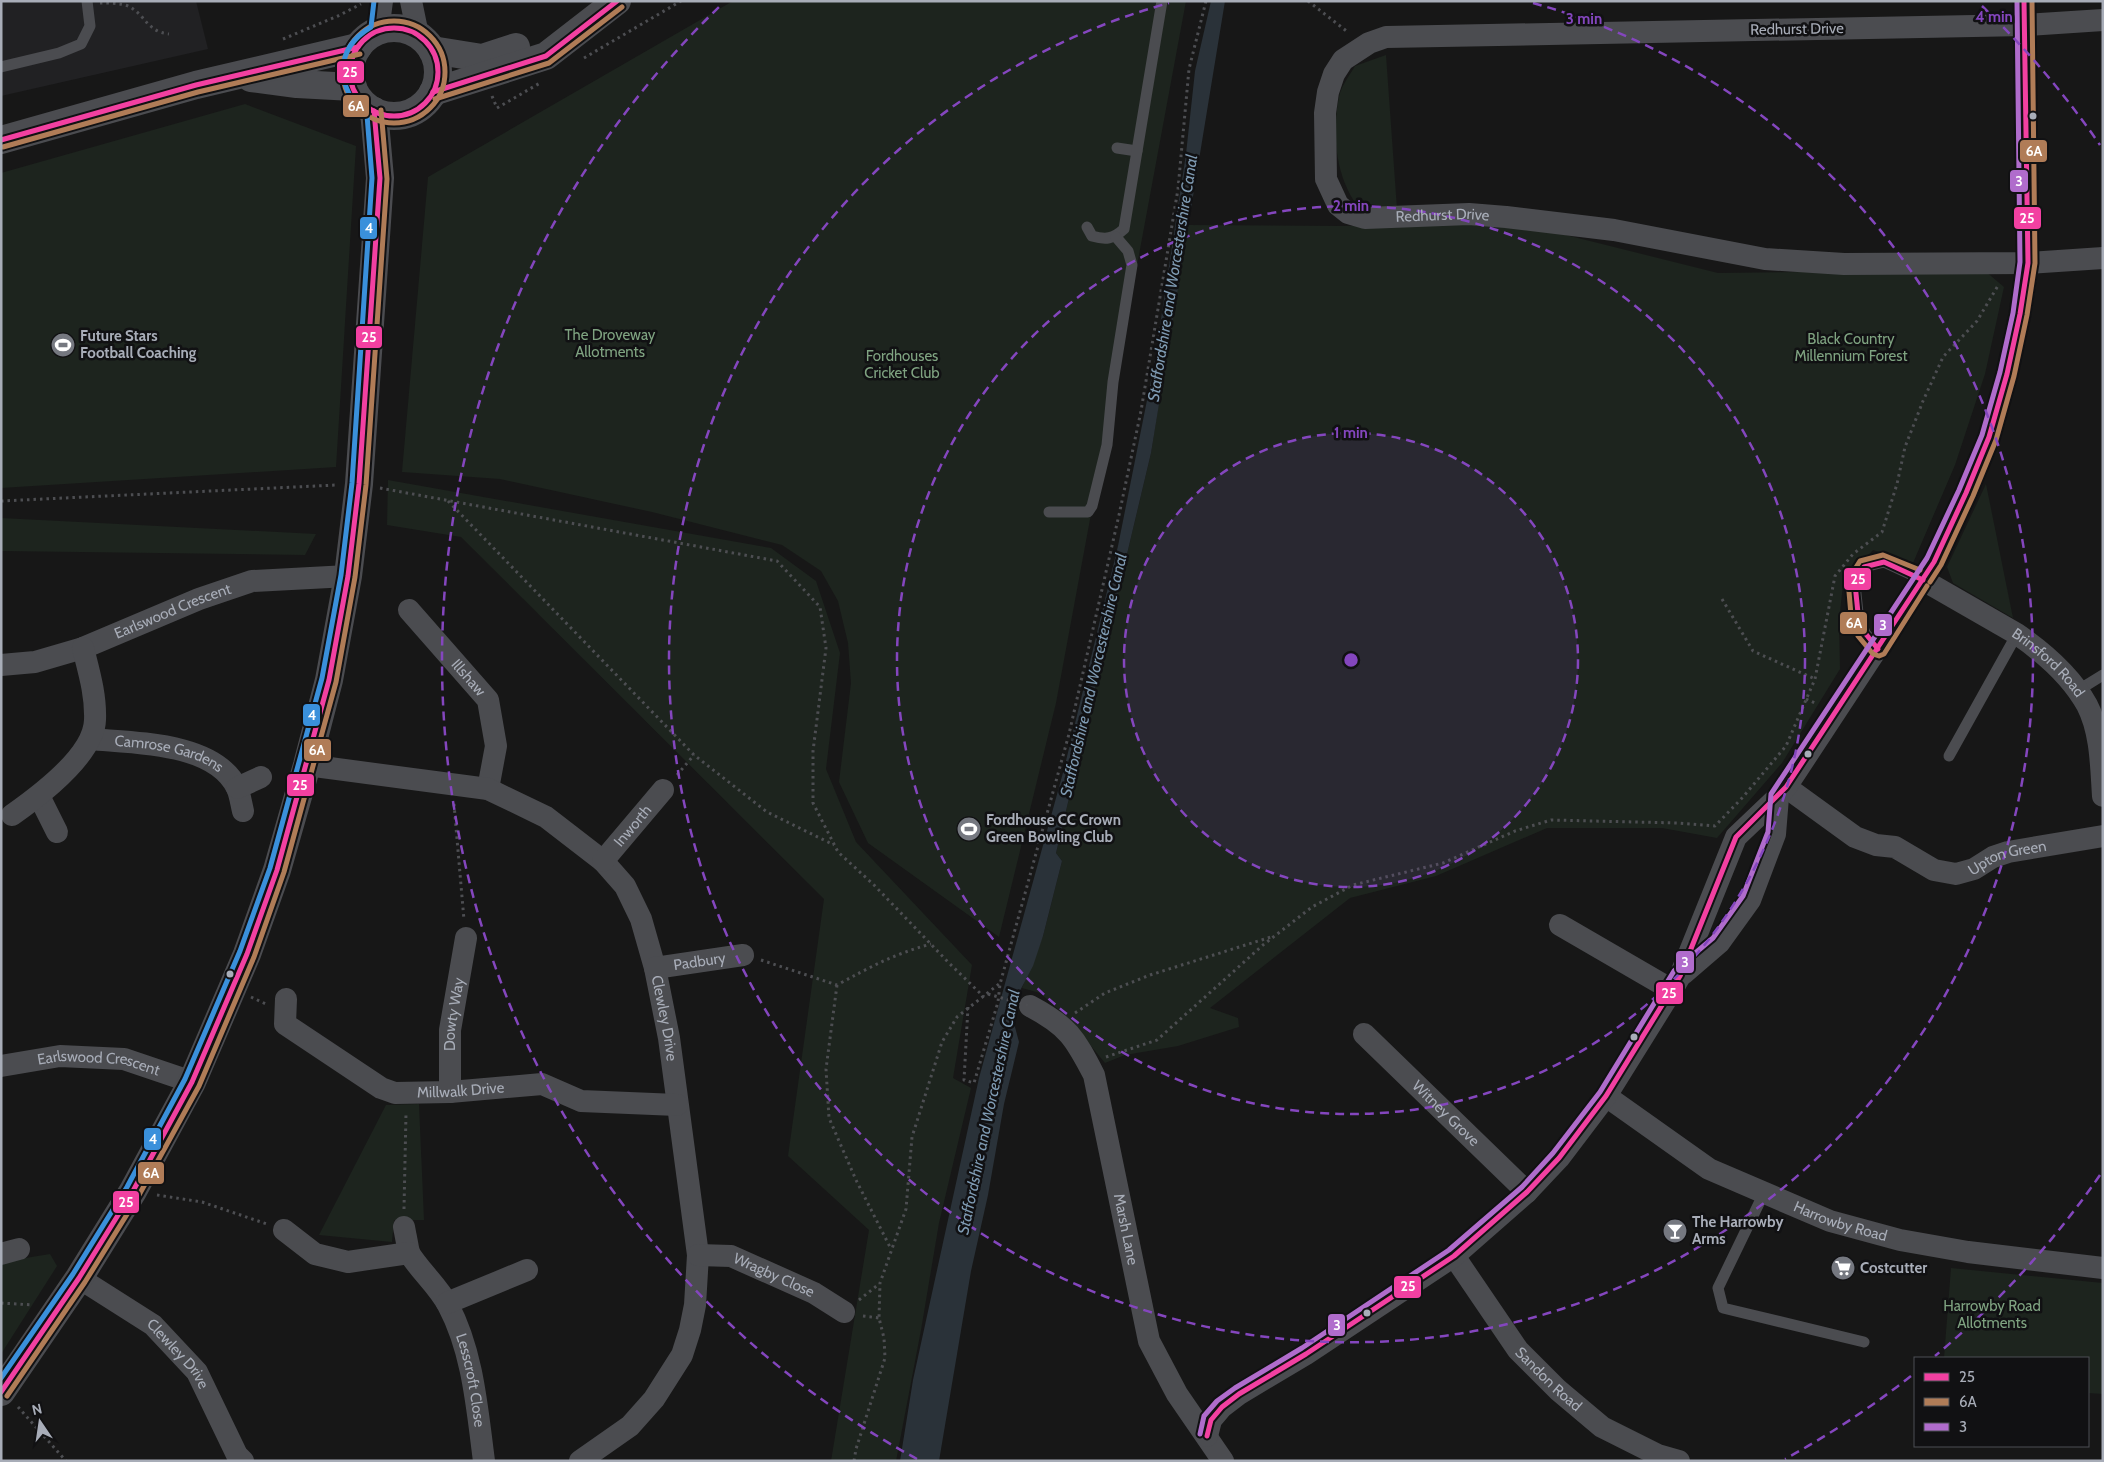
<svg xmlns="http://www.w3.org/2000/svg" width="2104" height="1462" font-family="Cabin,sans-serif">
  <rect width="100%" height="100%" fill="#171717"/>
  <path fill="#212123" d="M1,1h195l12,48 -207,47z"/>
  <g fill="#1d241e">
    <path d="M733,1h453l-130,702 -57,234 -131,-94 -29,-61 12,-99 -3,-40 -10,-42 -17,-30 -39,-26 -130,-33 -152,-33 -98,-7 26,-295z"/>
    <path d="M1386,55l11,154 -43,-8c-19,-30 -22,-70 -15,-104 2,-11 11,-22 16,-31z"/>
    <path d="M245,104l111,42 -20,321 -335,21v-315z"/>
    <path d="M1468,222l86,10 164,41 266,-3 20,17 -19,87 -30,91 -42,98 -40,-13 -30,34 -4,38 1,47 -58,94 -65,75 -55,-10h-115l-111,48 -86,22 -140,110 28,10 1,9 -61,19 -53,9 -20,8 -37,-45 -28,-25 -18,-5 21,-52 19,-75 -6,-8 95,-400 36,-228 156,1z"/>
    <path d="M388,480l383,68 45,33 24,72 -14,116 30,73 116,123 -19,113 18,10 -32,135 -18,107 -25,131h-65l38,-231 -81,-74 36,-257 -363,-362 -74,-12z"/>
    <path d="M1986,484l27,134 -60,-35 -6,-16z"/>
    <path d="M1,518l315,16 -11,21 -304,-4z"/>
    <path d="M419,1104l5,116h-30l-2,22 -73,-7 67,-130z"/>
    <path d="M50,1254l7,12 -56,88v-92z"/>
    <path d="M1951,1268l152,15v111l-15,-1v-35h-144z"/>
  </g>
  <path fill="#2a3239" d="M1211,1h14l-74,452 -95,400 6,8 -19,75 -10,30 -19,36 -2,14 7,26 -15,62 -16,91 -17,76 -32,190h-39l13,-81 66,-302 85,-309 54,-223 36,-181 32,-211 9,-83z"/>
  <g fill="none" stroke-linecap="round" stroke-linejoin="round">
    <g stroke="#4d4e52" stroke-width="3" stroke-dasharray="2.5 4" stroke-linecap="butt">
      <path d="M1308,1l41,32"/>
      <path d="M100,3c9,0 20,0 28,3 17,8 19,26 41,28"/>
      <path d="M283,39l55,-23 23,-12"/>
      <path d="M584,58l97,-57"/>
      <path d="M492,96l5,12 43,-25"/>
      <path d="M380,488l397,73 43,46 6,41 -13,103v52l25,49 36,33 74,77 36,35"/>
      <path d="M1,501l336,-16"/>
      <path d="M448,501l246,254 73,57 67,33"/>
      <path d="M1722,599l31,52 62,28"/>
      <path d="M1806,699l11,5"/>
      <path d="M677,775l17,-20"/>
      <path d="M454,804l10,116"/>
      <path d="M761,960l76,25c33,-18 57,-31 94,-41"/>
      <path d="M837,985l-11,84 3,49 27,62 35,69"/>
      <path d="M251,997l15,7"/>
      <path d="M968,1007l-4,73 10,3 24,-81 2,-18 69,-250 50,-219 22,-104 37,-222 11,-120 17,-68"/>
      <path d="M1075,1013l30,-20 45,-18 121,-38"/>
      <path d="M1106,1057l51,-17 106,-95 49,-38 41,-22 90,-22 72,-32 36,-11 127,3 37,3 28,-29 43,-51 29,-67 20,-103 18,-22 29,-22 15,-48 8,-37 18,-46 20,-44 34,-36 22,-37"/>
      <path d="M157,1195l45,7 65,22"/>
      <path d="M404,1209l2,-96"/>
      <path d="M859,1300l20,-16"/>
      <path d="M1,1303l32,2"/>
      <path d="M863,1316l16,2"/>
      <path d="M18,1407l48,54"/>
      <path d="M854,1461l2,-12 29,-91 -1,-20 -5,-20 1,-35 26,-74 6,-72 30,-95 15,-25 42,-33"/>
    </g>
    <g stroke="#4b4c50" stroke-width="11">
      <path d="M1,67l58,-14 22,-9 9,-18 -3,-25"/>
      <path d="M1117,148l20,3"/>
      <path d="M1087,227l5,9c14,4 21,3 32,-7l38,-228"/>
      <path d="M1049,512h39l4,-6 15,-61 6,-63 19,-117 -4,-14 -12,-14"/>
      <path d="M1878,649l-13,-16 -7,-20 -3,-29 9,-17 20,-5 39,18"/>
      <path d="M2077,691l26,-16"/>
      <path d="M1949,756l68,-122"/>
      <path d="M1764,1193l-46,95 5,20 141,34"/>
    </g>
    <g stroke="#4b4c50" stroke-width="22">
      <path d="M411,1l7,34"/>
      <path id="s1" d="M2103,20l-77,5 -640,12 -17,6 -26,17 -9,14 -6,18 -3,21 1,66 12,26 10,8 17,5 104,-4 37,3 108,13 151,29 79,5 184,-1 75,-5"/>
      <path d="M378,31l4,-30"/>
      <path id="s2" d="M1923,580l94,54c26,18 54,42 70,71 14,27 14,61 16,91"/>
      <path id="s3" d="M409,610l79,90 8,46 -8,43"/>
      <path id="s4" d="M1,665l34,-3 48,-14 116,-49 53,-18 96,-5"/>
      <path id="s5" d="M91,739c43,4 124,3 146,49 3,6 4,15 6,23"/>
      <path id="s6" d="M307,765l181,24 58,28 57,44 22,25 16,33 14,49 14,70 29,217 -3,50 -5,25 -8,25 -28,44 -24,27 -50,35"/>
      <path id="s7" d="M1786,787l69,50 21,8 19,2 39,23 22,4 18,-5 19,-12 15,-5 95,-16"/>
      <path d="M237,788l24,-11"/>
      <path d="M39,796l18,36"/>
      <path d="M12,815c27,-19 82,-60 83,-95 1,-25 -6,-48 -12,-72"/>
      <path id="s8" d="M603,861l60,-71"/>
      <path d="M1560,925l112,65"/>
      <path id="s9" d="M655,968l88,-13"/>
      <path d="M1683,974l36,-31 31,-43 25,-66 3,-37"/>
      <path id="s10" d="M286,999l-1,25 96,64 14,5 55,-1 92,-8 39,17 96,4"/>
      <path id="s11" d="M1030,1006c38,20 45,32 64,69l55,266 28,53 46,67"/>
      <path id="s12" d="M1364,1034l163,158"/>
      <path id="s13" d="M1,1066l59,-10 64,3 68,23"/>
      <path id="s14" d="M450,1092v-62l16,-92"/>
      <path id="s15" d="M1606,1096l103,73 121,52 70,19 68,12 135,16"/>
      <path d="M404,1227l5,26"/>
      <path id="s16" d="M284,1230l31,24 33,8 61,-9c11,18 29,33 39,52 25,47 29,103 36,156"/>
      <path d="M1,1254l18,-5"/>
      <path id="s17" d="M698,1255l33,1 83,37 30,19"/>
      <path id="s18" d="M1454,1256l64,94 40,40 44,37 56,28 21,6"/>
      <path id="s19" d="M79,1278l74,47 44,47 40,83 6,6"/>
      <path d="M447,1303l80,-33"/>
      <path d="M1207,1436l4,-16 11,-13 17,-13 67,-40 148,-98 73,-64 32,-34 47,-62 66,-106 8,-14 56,-139 42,-40 8,-10 148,-225 32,-69 23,-56 18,-63 13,-60 8,-51 -4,-262"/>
    </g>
    <g stroke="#4b4c50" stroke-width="28">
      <circle cx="394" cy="72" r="44"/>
      <path d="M432,50l50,8 34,-11"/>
      <path d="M251,78l46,6 56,3"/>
      <path d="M433,92l113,-36 71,-55"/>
      <path d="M1,140l195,-55 162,-38"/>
      <path d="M1,1392l78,-114 54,-87 59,-109 55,-128 30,-84 30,-105 22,-85 19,-104 11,-92 21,-306 -6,-67"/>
    </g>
    <path stroke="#4d4e52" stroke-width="3" stroke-dasharray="2.5 4" stroke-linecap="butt" d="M988,994l42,12"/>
    <defs>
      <g id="bus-1">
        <circle cx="394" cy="72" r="44"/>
        <path d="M433,92l113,-36 71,-55"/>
        <path d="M1,140l195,-55 162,-38"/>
        <path d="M1878,649l-13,-16 -7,-20 -3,-29 9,-17 20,-5 39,18"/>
        <path d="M1,1392l78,-114 54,-87 59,-109 55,-128 30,-84 52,-190 19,-104 11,-92 21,-306 -6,-67"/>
        <path d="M1207,1436l4,-16 11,-13 17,-13 67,-40 148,-98 73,-64 32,-34 47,-62 74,-120 56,-139 50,-50 148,-225 32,-69 23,-56 18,-63 13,-60 8,-51 -4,-262"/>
      </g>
      <g id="bus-2">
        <circle cx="394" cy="72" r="51"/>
        <path d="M435,99l114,-36 73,-56"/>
        <path d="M3,147l195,-55 162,-38"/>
        <path d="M1920,570l-37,-15 -23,6 -12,19 3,35 7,21 15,18 6,2 5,-2 43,-68"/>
        <path d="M1930,582l11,-17 32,-69 23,-56 18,-64 13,-61 8,-52 -3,-262"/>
        <path d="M7,1396l78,-114 54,-87 60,-109 55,-129 30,-85 52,-190 19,-105 11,-92 21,-306 -6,-69"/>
      </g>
      <path id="bus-3" d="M1200,1434l4,-18 13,-15 18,-13 67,-40 147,-98 73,-63 31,-34 47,-61 74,-121 39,-33 30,-42 25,-64 3,-38 156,-236 32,-68 23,-55 18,-63 13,-59 7,-51 -3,-261"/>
      <path id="bus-4" d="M1,1378l72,-104 54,-87 58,-108 55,-128 30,-83 52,-190 19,-103 11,-92 20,-305 -5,-63c-32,-27 -33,-66 4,-88l3,-26"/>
    </defs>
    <use href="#bus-1" stroke="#111113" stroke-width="9"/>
    <use href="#bus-2" stroke="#111113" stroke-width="9"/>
    <use href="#bus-3" stroke="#111113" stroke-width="9"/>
    <use href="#bus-4" stroke="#111113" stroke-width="9"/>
    <use href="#bus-1" stroke="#f240a1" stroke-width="5"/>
    <use href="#bus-2" stroke="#b07c57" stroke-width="5"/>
    <use href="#bus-3" stroke="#b06ccc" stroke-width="5"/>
    <use href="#bus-4" stroke="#3a90db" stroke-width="5"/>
  </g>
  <circle cx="1351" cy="660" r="227" fill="#8446be" fill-opacity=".12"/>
  <g fill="none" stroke="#8446be" stroke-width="2.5" stroke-dasharray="9 6">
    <circle cx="1351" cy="660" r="227"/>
    <circle cx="1351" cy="660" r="454"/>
    <path d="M1533 3A682 682 0 1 1 1169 3"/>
    <path d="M2100 1175A909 909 0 0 1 1935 1356M1911 1376A909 909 0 0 1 1785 1459M917 1459A909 909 0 0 1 720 6M1982 6A909 909 0 0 1 2100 145"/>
  </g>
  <defs>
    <symbol id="stadium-disc" viewBox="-11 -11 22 22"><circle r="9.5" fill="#757880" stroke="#111113"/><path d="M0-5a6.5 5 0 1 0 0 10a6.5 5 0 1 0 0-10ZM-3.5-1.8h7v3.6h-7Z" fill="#fff"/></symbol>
    <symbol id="bar-disc" viewBox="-11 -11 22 22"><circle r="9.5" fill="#757880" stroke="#111113"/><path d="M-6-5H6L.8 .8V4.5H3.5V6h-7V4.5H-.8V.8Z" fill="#fff"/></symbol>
    <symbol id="supermarket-disc" viewBox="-11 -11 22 22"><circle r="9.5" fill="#757880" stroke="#111113"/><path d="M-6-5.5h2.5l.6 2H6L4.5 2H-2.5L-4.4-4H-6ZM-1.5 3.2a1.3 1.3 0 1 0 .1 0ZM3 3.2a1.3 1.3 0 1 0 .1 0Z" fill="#fff"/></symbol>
  </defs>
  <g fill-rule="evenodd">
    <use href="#stadium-disc" x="49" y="331" width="28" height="28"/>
    <use href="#stadium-disc" x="955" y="815" width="28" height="28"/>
    <use href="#bar-disc" x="1661" y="1217" width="28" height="28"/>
    <use href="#supermarket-disc" x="1829" y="1254" width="28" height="28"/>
  </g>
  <g fill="#a8adb8" stroke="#111113" stroke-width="2">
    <circle cx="2033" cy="116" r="4.5"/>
    <circle cx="1808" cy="754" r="4.5"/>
    <circle cx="230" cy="974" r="4.5"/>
    <circle cx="1634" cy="1037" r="4.5"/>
    <circle cx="1367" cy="1313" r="4.5"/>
  </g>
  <g text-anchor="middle" stroke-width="5" stroke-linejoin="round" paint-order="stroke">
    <g font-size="15" fill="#a8adb8" stroke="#111113">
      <text transform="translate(1797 29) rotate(-1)" y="5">Redhurst Drive</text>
      <text dy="5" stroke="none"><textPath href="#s1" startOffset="1026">Redhurst Drive</textPath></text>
      <text dy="5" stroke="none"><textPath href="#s4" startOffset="181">Earlswood Crescent</textPath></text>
      <text dy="5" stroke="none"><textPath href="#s2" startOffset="151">Brinsford Road</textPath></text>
      <text dy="5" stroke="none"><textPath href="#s3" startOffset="90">Illshaw</textPath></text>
      <text dy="5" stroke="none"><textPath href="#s5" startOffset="80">Camrose Gardens</textPath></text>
      <text dy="5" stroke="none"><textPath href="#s8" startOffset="46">Inworth</textPath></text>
      <text dy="5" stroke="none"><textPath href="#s7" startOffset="249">Upton Green</textPath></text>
      <text dy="5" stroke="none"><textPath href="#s9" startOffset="45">Padbury</textPath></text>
      <text dy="5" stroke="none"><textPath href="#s14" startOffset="78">Dowty Way</textPath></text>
      <text dy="5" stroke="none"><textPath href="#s6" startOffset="491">Clewley Drive</textPath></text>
      <text dy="5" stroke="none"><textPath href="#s13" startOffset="99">Earlswood Crescent</textPath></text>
      <text dy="5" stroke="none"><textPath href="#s10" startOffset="221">Millwalk Drive</textPath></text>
      <text dy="5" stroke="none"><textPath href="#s12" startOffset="114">Witney Grove</textPath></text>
      <text dy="5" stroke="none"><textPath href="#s15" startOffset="268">Harrowby Road</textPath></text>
      <text dy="5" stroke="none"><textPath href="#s11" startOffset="254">Marsh Lane</textPath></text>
      <text dy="5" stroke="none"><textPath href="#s17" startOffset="80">Wragby Close</textPath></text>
      <text dy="5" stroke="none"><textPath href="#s19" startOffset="126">Clewley Drive</textPath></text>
      <text dy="5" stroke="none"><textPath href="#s18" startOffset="156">Sandon Road</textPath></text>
      <text dy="5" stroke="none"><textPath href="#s16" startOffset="279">Lesscroft Close</textPath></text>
    </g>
    <g font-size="15" fill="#7fa381" stroke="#111113">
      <text x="610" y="340">The Droveway<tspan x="610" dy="17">Allotments</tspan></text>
      <text x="1851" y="344">Black Country<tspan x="1851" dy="17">Millennium Forest</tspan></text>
      <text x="902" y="361">Fordhouses<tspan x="902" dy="17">Cricket Club</tspan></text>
      <text x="1992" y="1311">Harrowby Road<tspan x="1992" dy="17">Allotments</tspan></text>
    </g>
    <g font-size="15" font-weight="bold" fill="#a8adb8" stroke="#111113" text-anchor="start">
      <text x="80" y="341">Future Stars<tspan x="80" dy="17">Football Coaching</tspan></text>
      <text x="986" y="825">Fordhouse CC Crown<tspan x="986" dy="17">Green Bowling Club</tspan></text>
      <text x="1692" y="1227">The Harrowby<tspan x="1692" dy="17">Arms</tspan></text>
      <text x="1860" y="1273">Costcutter</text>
    </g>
    <g font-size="16" font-style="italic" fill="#7f9bb3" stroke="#111113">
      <text transform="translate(1172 278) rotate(-81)" y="6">Staffordshire and Worcestershire Canal</text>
      <text transform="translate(1093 675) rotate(-77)" y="6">Staffordshire and Worcestershire Canal</text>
      <text transform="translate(988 1112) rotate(-78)" y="6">Staffordshire and Worcestershire Canal</text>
    </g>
  </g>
  <circle cx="1351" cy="660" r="8" fill="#8446be" stroke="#111113" stroke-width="2.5"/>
  <g font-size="15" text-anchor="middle" font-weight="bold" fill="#8446be" stroke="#111113" stroke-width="5" stroke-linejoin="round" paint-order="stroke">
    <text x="1994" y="22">4 min</text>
    <text x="1584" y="24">3 min</text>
    <text x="1351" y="211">2 min</text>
    <text x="1351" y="438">1 min</text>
  </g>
  <g stroke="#111113" stroke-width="2">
    <rect x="336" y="60" width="29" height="24" rx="5" fill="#f240a1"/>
    <rect x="342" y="94" width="28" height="24" rx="5" fill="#b07c57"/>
    <rect x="2019" y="139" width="29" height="24" rx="5" fill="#b07c57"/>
    <rect x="2009" y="169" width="20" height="24" rx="5" fill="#b06ccc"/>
    <rect x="2013" y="206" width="29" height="24" rx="5" fill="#f240a1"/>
    <rect x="359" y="216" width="19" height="24" rx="5" fill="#3a90db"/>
    <rect x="355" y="325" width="28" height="24" rx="5" fill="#f240a1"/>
    <rect x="1843" y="567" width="29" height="24" rx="5" fill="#f240a1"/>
    <rect x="1839" y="611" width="29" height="24" rx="5" fill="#b07c57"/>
    <rect x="1873" y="613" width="20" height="24" rx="5" fill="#b06ccc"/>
    <rect x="302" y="703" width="19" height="24" rx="5" fill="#3a90db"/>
    <rect x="303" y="738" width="29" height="24" rx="5" fill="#b07c57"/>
    <rect x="286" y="773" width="29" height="24" rx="5" fill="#f240a1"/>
    <rect x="1675" y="950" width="20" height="24" rx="5" fill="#b06ccc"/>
    <rect x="1655" y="981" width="29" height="24" rx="5" fill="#f240a1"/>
    <rect x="143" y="1127" width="19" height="24" rx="5" fill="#3a90db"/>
    <rect x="137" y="1161" width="28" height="24" rx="5" fill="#b07c57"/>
    <rect x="112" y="1190" width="28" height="24" rx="5" fill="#f240a1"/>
    <rect x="1393" y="1275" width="29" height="24" rx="5" fill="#f240a1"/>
    <rect x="1327" y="1313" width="19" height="24" rx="5" fill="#b06ccc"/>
  </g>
  <g font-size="14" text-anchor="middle" font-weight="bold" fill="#fff">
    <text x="350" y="77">25</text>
    <text x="356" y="111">6A</text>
    <text x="2034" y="156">6A</text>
    <text x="2019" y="186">3</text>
    <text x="2027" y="223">25</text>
    <text x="369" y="233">4</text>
    <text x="369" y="342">25</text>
    <text x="1858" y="584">25</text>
    <text x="1854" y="628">6A</text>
    <text x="1883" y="630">3</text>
    <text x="312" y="720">4</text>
    <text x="317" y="755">6A</text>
    <text x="300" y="790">25</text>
    <text x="1685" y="967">3</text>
    <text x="1669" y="998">25</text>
    <text x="153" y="1144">4</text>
    <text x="151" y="1178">6A</text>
    <text x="126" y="1207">25</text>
    <text x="1408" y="1291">25</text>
    <text x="1337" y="1330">3</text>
  </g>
  <rect width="2104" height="1462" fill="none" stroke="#a8adb8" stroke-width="5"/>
  <rect x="1914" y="1357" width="175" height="90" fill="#111113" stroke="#4d4f55"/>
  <rect x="1924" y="1373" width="25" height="8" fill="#f240a1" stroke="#4d4f55"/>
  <text x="1959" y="1382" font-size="15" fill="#a8adb8">25</text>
  <rect x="1924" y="1398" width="25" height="8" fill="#b07c57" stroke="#4d4f55"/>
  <text x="1959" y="1407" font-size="15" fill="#a8adb8">6A</text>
  <rect x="1924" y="1423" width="25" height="8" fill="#b06ccc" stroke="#4d4f55"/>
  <text x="1959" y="1432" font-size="15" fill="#a8adb8">3</text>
  <g transform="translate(40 1422) rotate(347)" stroke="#111113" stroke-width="4" paint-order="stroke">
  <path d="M0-4L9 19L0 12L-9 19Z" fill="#a8adb8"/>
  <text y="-8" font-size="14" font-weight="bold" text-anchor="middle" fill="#a8adb8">N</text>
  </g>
</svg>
